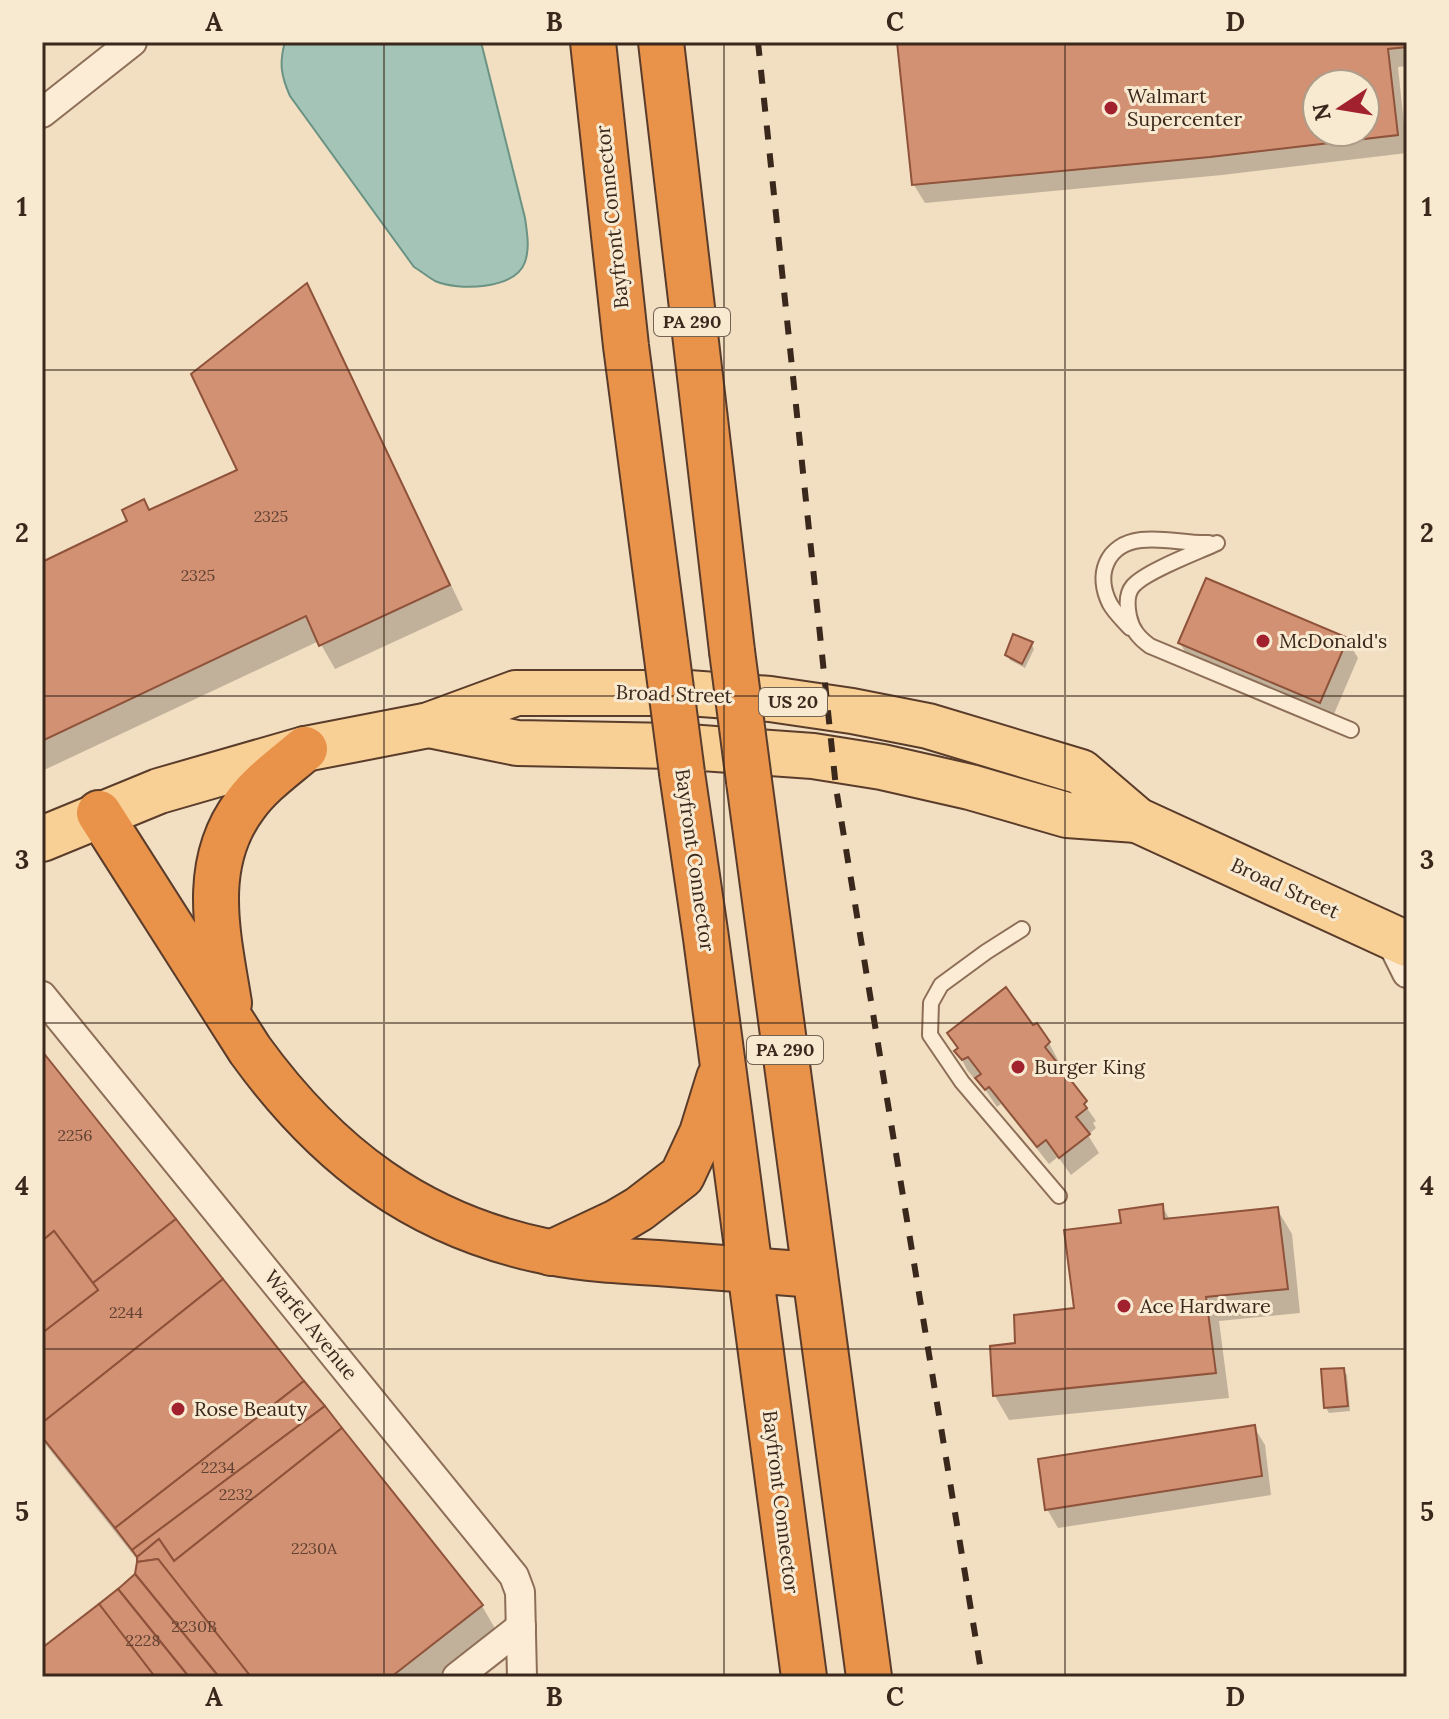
<svg xmlns="http://www.w3.org/2000/svg" width="1449" height="1719" font-family="Lora,serif">
  <rect width="100%" height="100%" fill="#f2dec1"/>
  <path fill="#a4c4b7" stroke="#6a9384" stroke-width="2" d="M285,42h196l44,176c2,15 5,29 0,44 -10,28 -67,29 -90,19 -7,-4 -14,-10 -21,-14l-124,-171c-9,-20 -11,-33 -5,-54z"/>
  <g fill="#0003" fill-rule="evenodd">
    <path d="M899,42h508v24l-9,1 9,86 -185,22 -297,28 -11,-18zM1317,84h48v48h-48z"/>
    <path d="M307,286l13,24 143,300 -128,59 -16,-28 -277,130v-207l198,-93z"/>
    <path d="M1347,640l11,18 -27,63 -140,-59 -11,-19z"/>
    <path d="M1031,643l3,6 -9,19 -15,-8 -3,-6z"/>
    <path d="M1033,1028l16,15 10,19 -2,3 39,56 -3,2 3,5 -8,7 11,18 -28,22 -13,-18 -9,7 -48,-60 -4,3 -21,-31 -2,2 -7,-8 -18,-37z"/>
    <path d="M42,1052l440,554 14,24 -59,47h-395v-26l95,-76 2,-13 -97,-122z"/>
    <path d="M1162,1206l8,14 107,-11 15,25 8,79 -81,8 10,77 -220,22 -14,-24 22,-52 59,-34 48,-85z"/>
    <path d="M1343,1370l4,5 3,36 -21,2 -3,-5z"/>
    <path d="M1254,1427l11,18 6,50 -213,33 -11,-19z"/>
  </g>
  <g fill="#d39173" stroke="#8e533a" stroke-width="2" fill-rule="evenodd">
    <path d="M897,42h510v5l-19,2 10,86 -188,22 -298,28zM1317,84h48v48h-48z"/>
    <path d="M307,283l143,302 -131,61 -13,-30 -264,125v-179l85,-41 -5,-11 22,-11 5,11 88,-40 -46,-96z"/>
    <path d="M1206,578l142,60 -28,65 -142,-60z"/>
    <path d="M1013,634l20,8 -11,22 -17,-9z"/>
    <path d="M1006,987l27,38 4,-2 13,19 -5,5 42,54 -3,3 3,4 -11,9 14,17 -31,24 -13,-18 -9,7 -48,-60 -4,3 -10,-12 6,-4 -13,-17 -6,3 -8,-9 4,-3 -11,-15z"/>
    <path d="M42,1051l134,168 -83,64 -39,-52 -12,10z"/>
    <path d="M1163,1204l1,15 114,-12 10,82 -82,8 10,76 -223,23 -3,-50 25,-3 -1,-28 60,-7 -10,-78 57,-7 -2,-13z"/>
    <path d="M176,1219l47,60 -181,144v-90l56,-43 -5,-7z"/>
    <path d="M54,1231l44,59 -56,43v-92z"/>
    <path d="M223,1279l81,102 -189,147 -73,-91v-14z"/>
    <path d="M1344,1368l4,38 -24,2 -3,-39z"/>
    <path d="M304,1381l21,25 -193,144 -17,-22z"/>
    <path d="M325,1406l17,22 -168,133 -15,-22 -22,18 -5,-7z"/>
    <path d="M1255,1425l7,51 -217,34 -7,-51z"/>
    <path d="M342,1428l141,177 -92,72h-140l-93,-118 -21,3v-5l22,-18 15,22z"/>
    <path d="M158,1559l93,118h-32l-84,-103 2,-12z"/>
    <path d="M135,1574l84,103h-30l-71,-88z"/>
    <path d="M118,1589l71,88h-34l-56,-73z"/>
    <path d="M99,1604l56,73h-113v-29z"/>
  </g>
  <g fill="none" stroke-linecap="round" stroke-linejoin="round">
    <defs>
      <g id="lane">
        <path d="M1217,543c-19,9 -71,28 -84,43 -7,8 -6,20 -4,30 3,14 10,22 21,30l201,84"/>
        <path d="M1130,628c-6,-7 -15,-15 -20,-24 -15,-29 -4,-60 31,-64 22,-3 46,4 68,3"/>
        <path d="M1022,929l-36,23 -45,33 -10,18 -1,32 32,47 97,114"/>
      </g>
      <g id="street">
        <path d="M42,113l90,-71"/>
        <path d="M1389,937l18,36"/>
        <path d="M42,996l472,580 6,16 2,85"/>
        <path d="M457,1677l64,-50"/>
      </g>
      <g id="primary">
        <path d="M429,725l88,18 157,3 139,10 69,11 88,20 97,28 70,5"/>
        <path d="M42,839l117,-48 146,-42 124,-24 87,-32h172l82,6 82,12 76,15 153,46 56,48 270,124"/>
      </g>
      <g id="highway">
        <path d="M593,42l33,304 39,297"/>
        <path d="M661,42l71,609"/>
        <path d="M682,773l24,165 98,739"/>
        <path d="M749,781l120,896"/>
        <path d="M99,813l151,237c77,106 168,176 299,202 36,7 72,9 109,11 52,4 105,8 157,12"/>
        <path d="M229,1003c-11,-68 -29,-138 16,-198 16,-22 39,-38 60,-56"/>
        <path d="M551,1253l66,-31 22,-13 43,-33 20,-43 17,-55"/>
      </g>
    </defs>
    <use href="#lane" stroke="#8d6e57" stroke-width="18"/>
    <use href="#street" stroke="#8d6e57" stroke-width="32"/>
    <use href="#primary" stroke="#5a3c2b" stroke-width="48"/>
    <use href="#highway" stroke="#5a3c2b" stroke-width="48"/>
    <use href="#lane" stroke="#fcecd5" stroke-width="14"/>
    <use href="#street" stroke="#fcecd5" stroke-width="28"/>
    <use href="#primary" stroke="#f8cf95" stroke-width="44"/>
    <use href="#highway" stroke="#e9924a" stroke-width="44"/>
    <path stroke="#3b281c" stroke-width="6" stroke-dasharray="14 14" stroke-linecap="butt" d="M758,42l78,746 146,889"/>
    <defs>
      <g id="highway-bridge">
        <path d="M665,643l17,130"/>
        <path d="M732,651l17,130"/>
      </g>
    </defs>
    <use href="#highway-bridge" stroke="#5a3c2b" stroke-width="48" stroke-linecap="butt"/>
    <use href="#highway-bridge" stroke="#e9924a" stroke-width="44"/>
  </g>
  <path fill="none" stroke="#3b281c" stroke-width="2" stroke-opacity="0.55" d="M384,42v1635M724,42v1635M1065,42v1635M42,370h1365M42,696h1365M42,1023h1365M42,1349h1365"/>
  <g fill="#a1212f" stroke="#f8e9d1" stroke-width="3">
    <circle cx="1111" cy="108" r="8"/>
    <circle cx="1263" cy="641" r="8"/>
    <circle cx="1018" cy="1067" r="8"/>
    <circle cx="1124" cy="1306" r="8"/>
    <circle cx="178" cy="1409" r="8"/>
  </g>
  <g text-anchor="middle" stroke-width="6" stroke-linejoin="round" paint-order="stroke">
    <g font-size="16" fill="#614232">
      <text x="271" y="522">2325</text>
      <text x="198" y="581">2325</text>
      <text x="75" y="1141">2256</text>
      <text x="126" y="1318">2244</text>
      <text x="218" y="1473">2234</text>
      <text x="236" y="1500">2232</text>
      <text x="314" y="1554">2230A</text>
      <text x="194" y="1632">2230B</text>
      <text x="143" y="1646">2228</text>
    </g>
    <g fill="#f8e9d1" stroke="#746252" stroke-width="2">
      <rect x="654" y="308" width="76" height="28" rx="6"/>
      <rect x="759" y="688" width="68" height="28" rx="6"/>
      <rect x="747" y="1036" width="76" height="28" rx="6"/>
    </g>
    <g font-size="18" font-weight="bold" fill="#3b281c">
      <text x="692" y="328">PA 290</text>
      <text x="793" y="708">US 20</text>
      <text x="785" y="1056">PA 290</text>
    </g>
    <g font-size="20" fill="#3b281c" stroke="#f8e9d1" text-anchor="start">
      <text x="1127" y="103">Walmart<tspan x="1127" dy="23">Supercenter</tspan></text>
      <text x="1279" y="648">McDonald's</text>
      <text x="1034" y="1074">Burger King</text>
      <text x="1140" y="1313">Ace Hardware</text>
      <text x="194" y="1416">Rose Beauty</text>
    </g>
    <g font-size="20" fill="#3b281c" stroke="#f8e9d1">
      <text transform="translate(612 217) rotate(-96)" y="7">Bayfront Connector</text>
      <text transform="translate(674 694) rotate(2)" y="7">Broad Street</text>
      <text transform="translate(695 860) rotate(82)" y="7">Bayfront Connector</text>
      <text transform="translate(1285 888) rotate(25)" y="7">Broad Street</text>
      <text transform="translate(311 1325) rotate(51)" y="7">Warfel Avenue</text>
      <text transform="translate(781 1502) rotate(83)" y="7">Bayfront Connector</text>
    </g>
  </g>
  <rect width="1449" height="1719" fill="none" stroke="#f8e9d1" stroke-width="88"/>
  <g transform="translate(1341 108) rotate(258)"><circle r="38" fill="#f8e9d1" stroke="#ac9c89" stroke-width="2"/>
  <path d="M0-6L14 30L0 20L-14 30Z" fill="#a1212f"/>
  <text y="-12" font-size="22" font-weight="bold" text-anchor="middle" fill="#3b281c">N</text>
  </g>
  <rect x="44" y="44" width="1361" height="1631" fill="none" stroke="#3b281c" stroke-width="3"/>
  <g font-size="26" text-anchor="middle" font-weight="bold" fill="#3b281c">
    <text x="214" y="31">A</text>
    <text x="554" y="31">B</text>
    <text x="895" y="31">C</text>
    <text x="1235" y="31">D</text>
    <text x="22" y="216">1</text>
    <text x="1427" y="216">1</text>
    <text x="22" y="542">2</text>
    <text x="1427" y="542">2</text>
    <text x="22" y="869">3</text>
    <text x="1427" y="869">3</text>
    <text x="22" y="1195">4</text>
    <text x="1427" y="1195">4</text>
    <text x="22" y="1521">5</text>
    <text x="1427" y="1521">5</text>
    <text x="214" y="1706">A</text>
    <text x="554" y="1706">B</text>
    <text x="895" y="1706">C</text>
    <text x="1235" y="1706">D</text>
  </g>
</svg>
